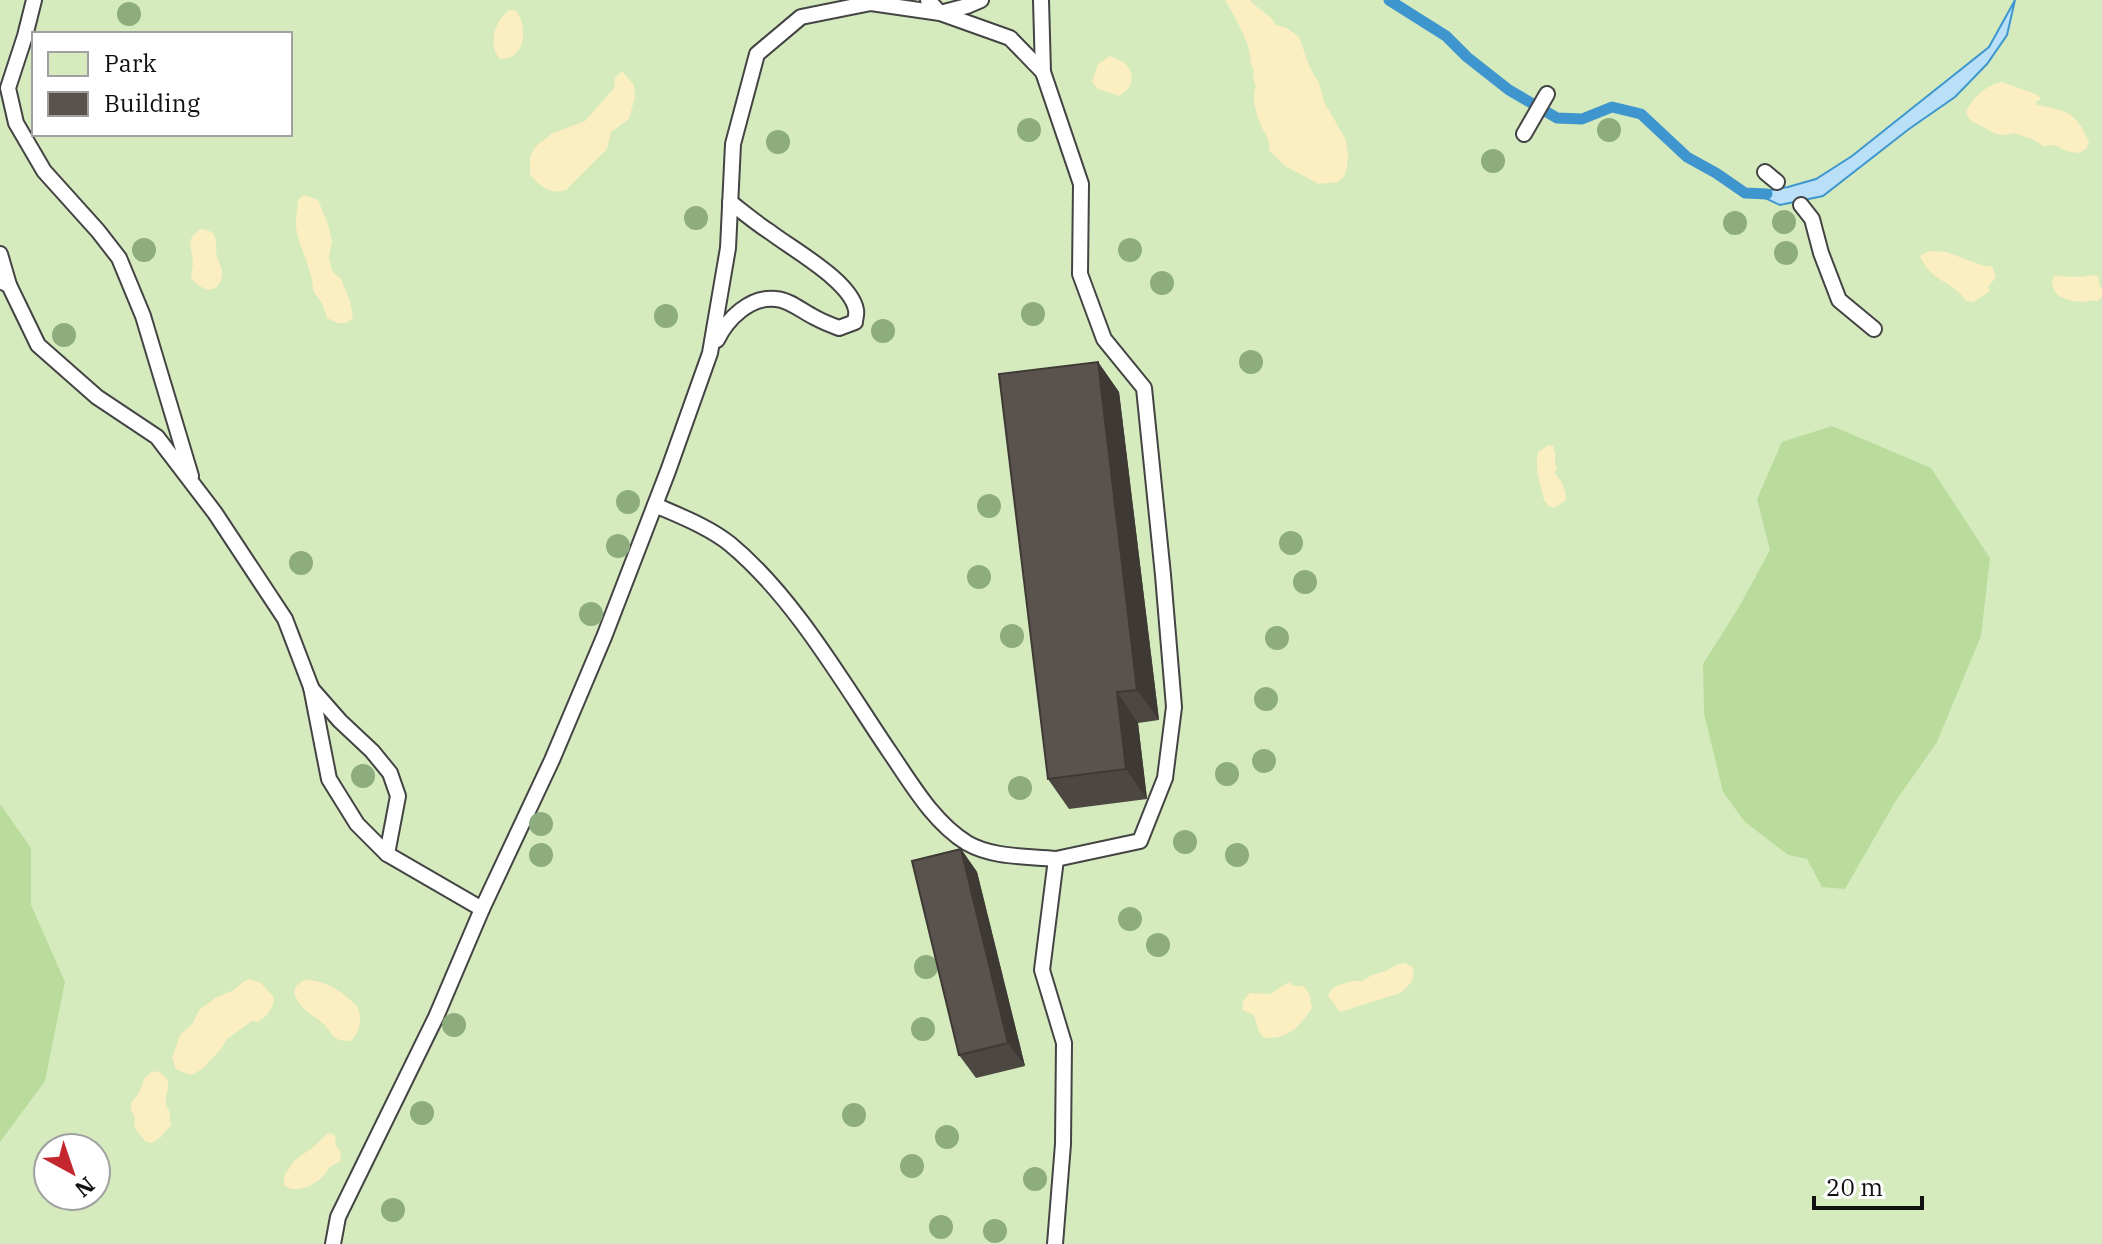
<svg xmlns="http://www.w3.org/2000/svg" width="2102" height="1244" font-family="'IBM Plex Serif',serif">
  <rect width="100%" height="100%" fill="#fffdf5"/>
  <path fill="#d5ebbd" fill-rule="evenodd" d="M0,0h2102v1244h-2102zM34,34h256v100h-256zM48,1148h48v48h-48z"/>
  <g fill="#b9dc9c">
    <path d="M1832,426l99,42 59,90 -9,78 -44,106 -42,60 -50,87 -23,-2 -15,-28 -19,-4 -43,-33 -22,-30 -19,-79 -1,-49 36,-57 31,-57 -13,-51 25,-57z"/>
    <path d="M0,804l31,44v57l34,77 -20,99 -45,61z"/>
  </g>
  <g fill="#fbeec1">
    <path d="M1225,0h25c8,10 20,14 26,25l11,3 12,9 11,31 9,15 5,19 21,36 3,16 -1,13 -2,8 -7,7 -19,2 -34,-18 -16,-16c1,-15 -4,-14 -8,-25 -5,-12 -10,-28 -5,-39l-3,-7 1,-8c-5,-9 -3,-16 -6,-25 -6,-17 -14,-31 -23,-46z"/>
    <path d="M509,10h6c14,15 11,50 -15,49 -13,-15 -5,-38 9,-49z"/>
    <path d="M1110,56c4,2 9,4 13,6 14,10 10,27 -4,34l-21,-7 -6,-7 6,-18z"/>
    <path d="M622,71l12,14 1,12 -6,22 -18,13 -4,17 -41,41c-17,5 -26,-4 -36,-16v-18l7,-11 16,-12 32,-12 29,-33 1,-10z"/>
    <path d="M2002,82l36,13 3,4 -5,3 1,3c31,6 38,6 52,37l-3,7 -7,4 -13,-2 -11,-6 -12,1 -9,-6 -20,-7 -8,2 -10,-1 -26,-14 -4,-7c5,-14 21,-29 36,-31z"/>
    <path d="M304,195l14,5 10,24 4,17 -3,16 3,14 9,8 9,22 3,17 -6,5h-10l-10,-5 -5,-15 -9,-12c0,-22 -14,-42 -17,-64 -1,-9 2,-19 2,-27z"/>
    <path d="M200,229c21,2 14,12 17,28 2,7 6,11 5,18 -3,22 -22,16 -31,2 1,-7 3,-15 1,-22 -2,-14 -4,-16 8,-26z"/>
    <path d="M1929,251l17,1 38,14h8l4,11 -8,10 2,4 -17,11 -7,-1c-12,-20 -36,-19 -46,-45z"/>
    <path d="M2095,275l4,3v8l3,2v9l-5,4 -4,-1c-9,4 -30,1 -37,-7 -3,-3 -4,-9 -4,-13l3,-4 25,1z"/>
    <path d="M1549,445l4,1 2,7v10l2,7 -3,2c7,8 12,17 12,28l-12,8 -5,-2 -5,-6c-3,-16 -10,-32 -6,-48z"/>
    <path d="M1405,963l7,4c5,10 -3,20 -12,26l-60,19 -12,-16 2,-5 6,-5 17,-5h9l10,-6 14,-4 12,-7z"/>
    <path d="M250,979l11,4 13,14 -1,8 -6,10 -9,7 -6,-1 -25,18 -7,11 -18,19 -10,6 -10,-3 -6,-3 -4,-11 8,-23 13,-12 6,-13 16,-12 19,-8 9,-8z"/>
    <path d="M304,980c23,0 37,11 53,26 6,12 3,26 -6,35 -22,1 -17,-10 -31,-20 -13,-10 -19,-11 -26,-28l2,-7z"/>
    <path d="M1289,982l5,4h9l6,7 3,15c-13,19 -23,31 -48,30l-5,-6 -5,-17 -12,-5 1,-9 7,-8 20,1z"/>
    <path d="M157,1071c20,11 7,19 9,34 1,3 3,4 3,6 1,3 1,11 2,14l-11,13 -8,5 -6,-1 -12,-15 1,-9 -4,-9v-6l8,-10 5,-14 6,-6z"/>
    <path d="M328,1133l5,1 3,3 -1,7 6,8 -1,9c-4,3 -8,4 -11,7 -2,2 -2,5 -4,6 -10,11 -29,21 -41,11v-9l11,-16 17,-12z"/>
  </g>
  <path fill="#b9e0f7" stroke="#3f96cf" stroke-width="2" d="M2015,0l-8,35 -20,29 -32,33 -46,32 -86,67 -43,9 -26,-12 34,-6 28,-8 36,-23 137,-109z"/>
  <g fill="none" stroke-linecap="round" stroke-linejoin="round">
    <path stroke="#3f96cf" stroke-width="11" d="M1389,0l57,36 21,21 42,33 48,28 25,1 30,-12 29,7 46,43 29,16 29,20 22,1"/>
    <defs>
      <g id="lane">
        <path d="M34,0l-9,36 -17,52 8,35 28,48 54,60 21,27 24,58 48,160"/>
        <path d="M928,0l12,13 27,-7 14,-6"/>
        <path d="M1041,0l2,72 38,112 -1,90 24,65 40,49 19,187 11,132 -9,71 -25,63 -84,18 -14,111 22,73 -1,101 -8,100"/>
        <path d="M1524,134l23,-40"/>
        <path d="M1765,172l12,10"/>
        <path d="M1801,205l11,14 9,34 18,47 35,29"/>
        <path d="M0,254l9,31"/>
        <path d="M0,281l9,4 29,60 59,52 60,40 58,76 70,106 26,68 18,92 28,45 30,30 95,55"/>
        <path d="M717,340c10,-21 33,-44 59,-41 14,1 27,13 40,19 7,4 15,7 23,10l16,-6c0,-3 2,-8 1,-12 -5,-29 -64,-61 -86,-78 -14,-9 -27,-20 -40,-30"/>
        <path d="M655,505c25,11 54,22 75,39 64,53 113,139 159,207 22,32 44,71 78,92 26,15 60,13 89,16"/>
        <path d="M311,688l29,33 32,30 18,22 8,23 -11,58"/>
        <path d="M333,1244l5,-27 98,-200 46,-108 70,-149 52,-123 64,-166 42,-118 18,-105 5,-104 24,-90 44,-37 70,-14 69,10 70,25 33,34"/>
      </g>
    </defs>
    <use href="#lane" stroke="#444" stroke-width="18"/>
    <use href="#lane" stroke="#fff" stroke-width="14"/>
  </g>
  <g fill="#8dad7f">
    <circle cx="129" cy="14" r="12"/>
    <circle cx="1029" cy="130" r="12"/>
    <circle cx="1609" cy="130" r="12"/>
    <circle cx="778" cy="142" r="12"/>
    <circle cx="1493" cy="161" r="12"/>
    <circle cx="696" cy="218" r="12"/>
    <circle cx="1784" cy="222" r="12"/>
    <circle cx="1735" cy="223" r="12"/>
    <circle cx="144" cy="250" r="12"/>
    <circle cx="1130" cy="250" r="12"/>
    <circle cx="1786" cy="253" r="12"/>
    <circle cx="1162" cy="283" r="12"/>
    <circle cx="1033" cy="314" r="12"/>
    <circle cx="666" cy="316" r="12"/>
    <circle cx="883" cy="331" r="12"/>
    <circle cx="64" cy="335" r="12"/>
    <circle cx="1251" cy="362" r="12"/>
    <circle cx="628" cy="502" r="12"/>
    <circle cx="989" cy="506" r="12"/>
    <circle cx="1291" cy="543" r="12"/>
    <circle cx="618" cy="546" r="12"/>
    <circle cx="301" cy="563" r="12"/>
    <circle cx="979" cy="577" r="12"/>
    <circle cx="1305" cy="582" r="12"/>
    <circle cx="591" cy="614" r="12"/>
    <circle cx="1012" cy="636" r="12"/>
    <circle cx="1277" cy="638" r="12"/>
    <circle cx="1266" cy="699" r="12"/>
    <circle cx="1264" cy="761" r="12"/>
    <circle cx="1227" cy="774" r="12"/>
    <circle cx="363" cy="776" r="12"/>
    <circle cx="1020" cy="788" r="12"/>
    <circle cx="541" cy="824" r="12"/>
    <circle cx="1185" cy="842" r="12"/>
    <circle cx="541" cy="855" r="12"/>
    <circle cx="1237" cy="855" r="12"/>
    <circle cx="1130" cy="919" r="12"/>
    <circle cx="1158" cy="945" r="12"/>
    <circle cx="926" cy="967" r="12"/>
    <circle cx="454" cy="1025" r="12"/>
    <circle cx="923" cy="1029" r="12"/>
    <circle cx="422" cy="1113" r="12"/>
    <circle cx="854" cy="1115" r="12"/>
    <circle cx="947" cy="1137" r="12"/>
    <circle cx="912" cy="1166" r="12"/>
    <circle cx="1035" cy="1179" r="12"/>
    <circle cx="393" cy="1210" r="12"/>
    <circle cx="941" cy="1227" r="12"/>
    <circle cx="995" cy="1231" r="12"/>
  </g>
  <g fill="#4d4742">
    <path d="M1098,362l21,30 40,328 -21,3 9,76 -78,10 -21,-30z"/>
    <path d="M961,849l16,23 48,194 -49,12 -17,-23z"/>
  </g>
  <g fill="#3f3936">
    <path d="M1098,362l21,30 40,328 -22,-30z"/>
    <path d="M1117,692l21,31 9,76 -21,-30z"/>
    <path d="M961,849l16,23 48,194 -17,-23z"/>
  </g>
  <g fill="#5a524d" stroke="#3f3936" stroke-width="2">
    <path d="M1098,362l39,328 -20,2 9,77 -78,10 -49,-405z"/>
    <path d="M961,849l47,194 -49,12 -47,-194z"/>
  </g>
  <rect x="32" y="32" width="260" height="104" fill="#ffffff" stroke="#a0a0a0" stroke-width="2"/>
  <rect x="48" y="52" width="40" height="24" fill="#d5ebbd" stroke="#a0a0a0" stroke-width="2"/>
  <text x="104" y="72" font-size="24" fill="#111111">Park</text>
  <rect x="48" y="92" width="40" height="24" fill="#5a524d" stroke="#a0a0a0" stroke-width="2"/>
  <text x="104" y="112" font-size="24" fill="#111111">Building</text>
  <g transform="translate(72 1172) rotate(140)"><circle r="38" fill="#ffffff" stroke="#a0a0a0" stroke-width="2"/>
  <path d="M0-6L14 30L0 20L-14 30Z" fill="#c4262e"/>
  <text y="-12" font-size="22" font-weight="bold" text-anchor="middle" fill="#111111">N</text>
  </g>
  <path d="M1814 1196v12h108v-12" fill="none" stroke="#111111" stroke-width="4"/>
  <text x="1826" y="1196" font-size="24" fill="#111111" stroke="#ffffff" stroke-width="6" paint-order="stroke">20 m</text>
</svg>
